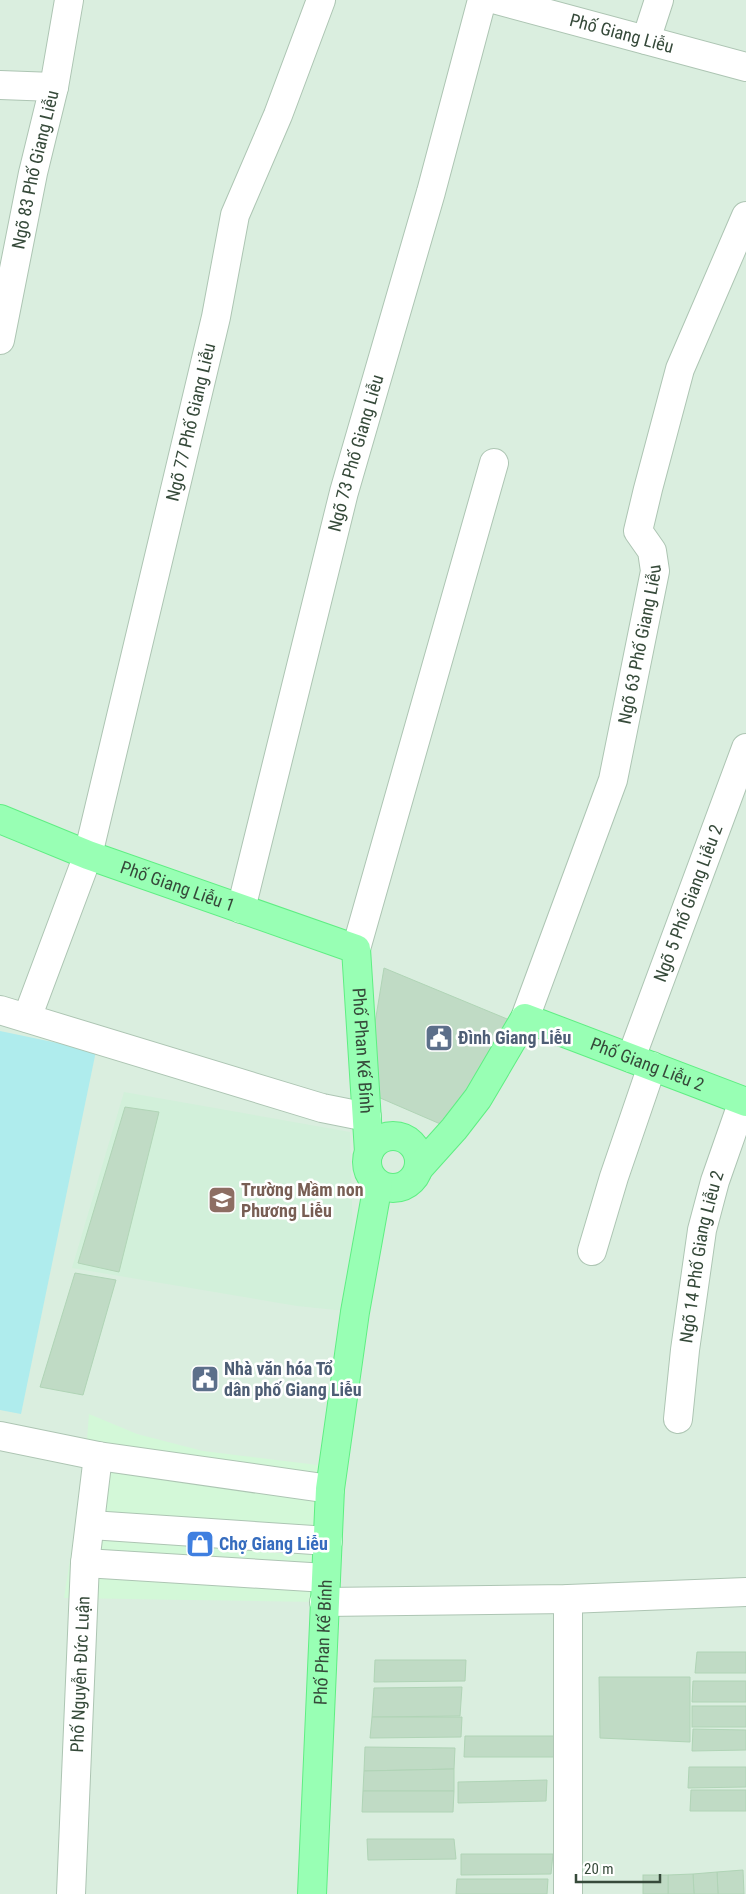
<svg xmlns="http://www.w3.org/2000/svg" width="746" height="1894" font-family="'Roboto Condensed',sans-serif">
  <rect width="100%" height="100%" fill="#e9f6ec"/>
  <rect fill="#daeedf" x="0" y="0" width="746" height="1894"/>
  <path fill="#d3f8d8" d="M89,1414l48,20 66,17 131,16 -10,135 -260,-4 21,-134z"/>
  <path fill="#d2f0da" d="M124,1092l226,40 5,180 -58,-6 -225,-38z"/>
  <path fill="#afeced" d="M0,1031l96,20 -75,363 -21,-4z"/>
  <g fill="#c0dbc5" stroke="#b0d4b6">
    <path d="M384,968l128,53 -67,105 -74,-32 4,-71z"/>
    <path d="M125,1107l34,5 -40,160 -41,-9z"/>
    <path d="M75,1273l41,7 -33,115 -43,-8z"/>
    <path d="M697,1652h49v21h-51z"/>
    <path d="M375,1660h91l-1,21 -91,1z"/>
    <path d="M599,1677h91v65l-90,-4z"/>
    <path d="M693,1681h53v21h-54z"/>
    <path d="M462,1687l-2,29 -88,1 2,-29z"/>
    <rect x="692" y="1706" width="54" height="21"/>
    <path d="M372,1717h90l-1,20 -91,1z"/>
    <path d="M693,1729l53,1v20l-54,1z"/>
    <path d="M465,1736h91l-1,21h-91z"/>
    <path d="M365,1747l90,1 -1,21 -90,2z"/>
    <path d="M689,1767h57v20l-58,1z"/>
    <path d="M454,1769v22h-91l1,-20z"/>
    <path d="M547,1780l-1,21 -88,2v-21z"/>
    <path d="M691,1790h55v21h-56z"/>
    <path d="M363,1791h91l-1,21h-91z"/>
    <path d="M367,1839h87l2,20 -88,1z"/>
    <path d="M461,1854h92l-2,20 -90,1z"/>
    <path d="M743,1870l1,24h-26l-1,-22z"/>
    <path d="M717,1872l1,22h-24l-1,-20z"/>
    <path d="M693,1874l1,20h-26v-19z"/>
    <rect x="643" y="1875" width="25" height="19"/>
    <path d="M457,1879h91l-1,15h-91z"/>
  </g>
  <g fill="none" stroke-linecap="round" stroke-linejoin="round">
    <defs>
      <g id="minor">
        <path id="s1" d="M497,0l249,67"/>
        <path d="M646,40l13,-40"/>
        <path d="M0,85l54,2"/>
        <path id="s2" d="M0,340l33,-167 21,-86 15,-87"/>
        <path id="s3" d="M241,909l103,-417 87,-300 51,-192"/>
        <path d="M356,949l138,-486"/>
        <path d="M0,1010l322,98 45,9"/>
        <path id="s4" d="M27,1018l61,-163 128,-538 19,-102 43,-100 43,-115"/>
        <path id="s5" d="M525,1018l88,-238 42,-209 -3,-20 -14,-20 10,-42 32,-120 66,-153"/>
        <path id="s6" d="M631,1058l115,-310"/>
        <path d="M592,1251l22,-74 38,-111"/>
        <path id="s7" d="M678,1419l7,-69 17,-120 13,-49 28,-80"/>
        <path d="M0,1436l98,20 232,33"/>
        <path d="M91,1525l237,16"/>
        <path d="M85,1563l241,15"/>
        <path d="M568,1599v295"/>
        <path d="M324,1602l244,-3 178,-7"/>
        <path id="s8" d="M71,1894l14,-331 13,-107"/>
      </g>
      <g id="major">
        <path id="s9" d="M0,819l88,36 268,94 13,203"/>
        <circle cx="393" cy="1162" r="26"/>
        <path id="s10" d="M419,1168l35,-39 24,-31 47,-80 221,84"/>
        <path id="s11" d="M312,1894l18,-405 25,-177 23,-128"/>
      </g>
    </defs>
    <use href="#minor" stroke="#adc5b3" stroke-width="30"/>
    <use href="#major" stroke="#5fee83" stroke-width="30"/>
    <use href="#minor" stroke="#fff" stroke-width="28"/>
    <use href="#major" stroke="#98ffb4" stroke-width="28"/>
  </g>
  <defs>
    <symbol id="civic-square" viewBox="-11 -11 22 22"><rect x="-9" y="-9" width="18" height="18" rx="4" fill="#5c6f8a" stroke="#fff"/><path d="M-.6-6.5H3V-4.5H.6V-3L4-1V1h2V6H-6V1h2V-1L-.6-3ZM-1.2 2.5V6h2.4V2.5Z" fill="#fff"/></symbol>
    <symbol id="school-square" viewBox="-11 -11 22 22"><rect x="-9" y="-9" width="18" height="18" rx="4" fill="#8d6e63" stroke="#fff"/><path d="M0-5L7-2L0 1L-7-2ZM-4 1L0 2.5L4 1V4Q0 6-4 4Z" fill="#fff"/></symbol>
    <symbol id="shop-square" viewBox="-11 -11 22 22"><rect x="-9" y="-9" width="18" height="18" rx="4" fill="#3f7fe0" stroke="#fff"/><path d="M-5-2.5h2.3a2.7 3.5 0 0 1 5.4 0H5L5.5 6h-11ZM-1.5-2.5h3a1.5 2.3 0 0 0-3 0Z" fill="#fff"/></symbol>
  </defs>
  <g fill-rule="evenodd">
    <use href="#civic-square" x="423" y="1022" width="32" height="32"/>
    <use href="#school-square" x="206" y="1184" width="32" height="32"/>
    <use href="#civic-square" x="189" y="1363" width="32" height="32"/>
    <use href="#shop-square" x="184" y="1528" width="32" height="32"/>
  </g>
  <g text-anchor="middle" stroke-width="5" stroke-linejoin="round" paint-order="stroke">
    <g font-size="18" fill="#364a3a" stroke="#fff">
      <text dy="6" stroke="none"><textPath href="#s1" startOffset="129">Phố Giang Liễu</textPath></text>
      <text dy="6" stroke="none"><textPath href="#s2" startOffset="174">Ngõ 83 Phố Giang Liễu</textPath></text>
      <text dy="6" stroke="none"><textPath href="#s4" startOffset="619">Ngõ 77 Phố Giang Liễu</textPath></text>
      <text dy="6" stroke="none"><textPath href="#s3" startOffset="470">Ngõ 73 Phố Giang Liễu</textPath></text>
      <text dy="6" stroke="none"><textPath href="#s5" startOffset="392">Ngõ 63 Phố Giang Liễu</textPath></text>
      <text dy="6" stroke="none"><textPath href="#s9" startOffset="190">Phố Giang Liễu 1</textPath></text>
      <text dy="6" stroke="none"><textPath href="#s6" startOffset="165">Ngõ 5 Phố Giang Liễu 2</textPath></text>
      <text dy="6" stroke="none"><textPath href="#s9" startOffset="481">Phố Phan Kế Bính</textPath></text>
      <text dy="6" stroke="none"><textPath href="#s10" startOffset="315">Phố Giang Liễu 2</textPath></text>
      <text dy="6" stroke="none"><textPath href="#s7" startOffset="164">Ngõ 14 Phố Giang Liễu 2</textPath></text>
      <text dy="6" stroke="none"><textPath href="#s11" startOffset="252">Phố Phan Kế Bính</textPath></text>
      <text dy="6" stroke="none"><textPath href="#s8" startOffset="220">Phố Nguyễn Đức Luận</textPath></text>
    </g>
    <g font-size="18" font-weight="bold" fill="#4e5e75" stroke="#fff" text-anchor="start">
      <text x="458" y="1044">Đình Giang Liễu</text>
      <text x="224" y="1375">Nhà văn hóa Tổ<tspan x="224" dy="21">dân phố Giang Liễu</tspan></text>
    </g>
    <g font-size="18" font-weight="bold" fill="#785e54" stroke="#fff" text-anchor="start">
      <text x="241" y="1196">Trường Mầm non<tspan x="241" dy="21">Phương Liễu</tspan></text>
    </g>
    <g font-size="18" font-weight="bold" fill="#366cbe" stroke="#fff" text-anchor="start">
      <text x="219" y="1550">Chợ Giang Liễu</text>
    </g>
  </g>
  <path d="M576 1874v8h84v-8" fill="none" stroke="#364a3a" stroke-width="2.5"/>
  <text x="584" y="1874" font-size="15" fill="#364a3a" stroke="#ffffff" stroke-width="4" paint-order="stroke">20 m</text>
</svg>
